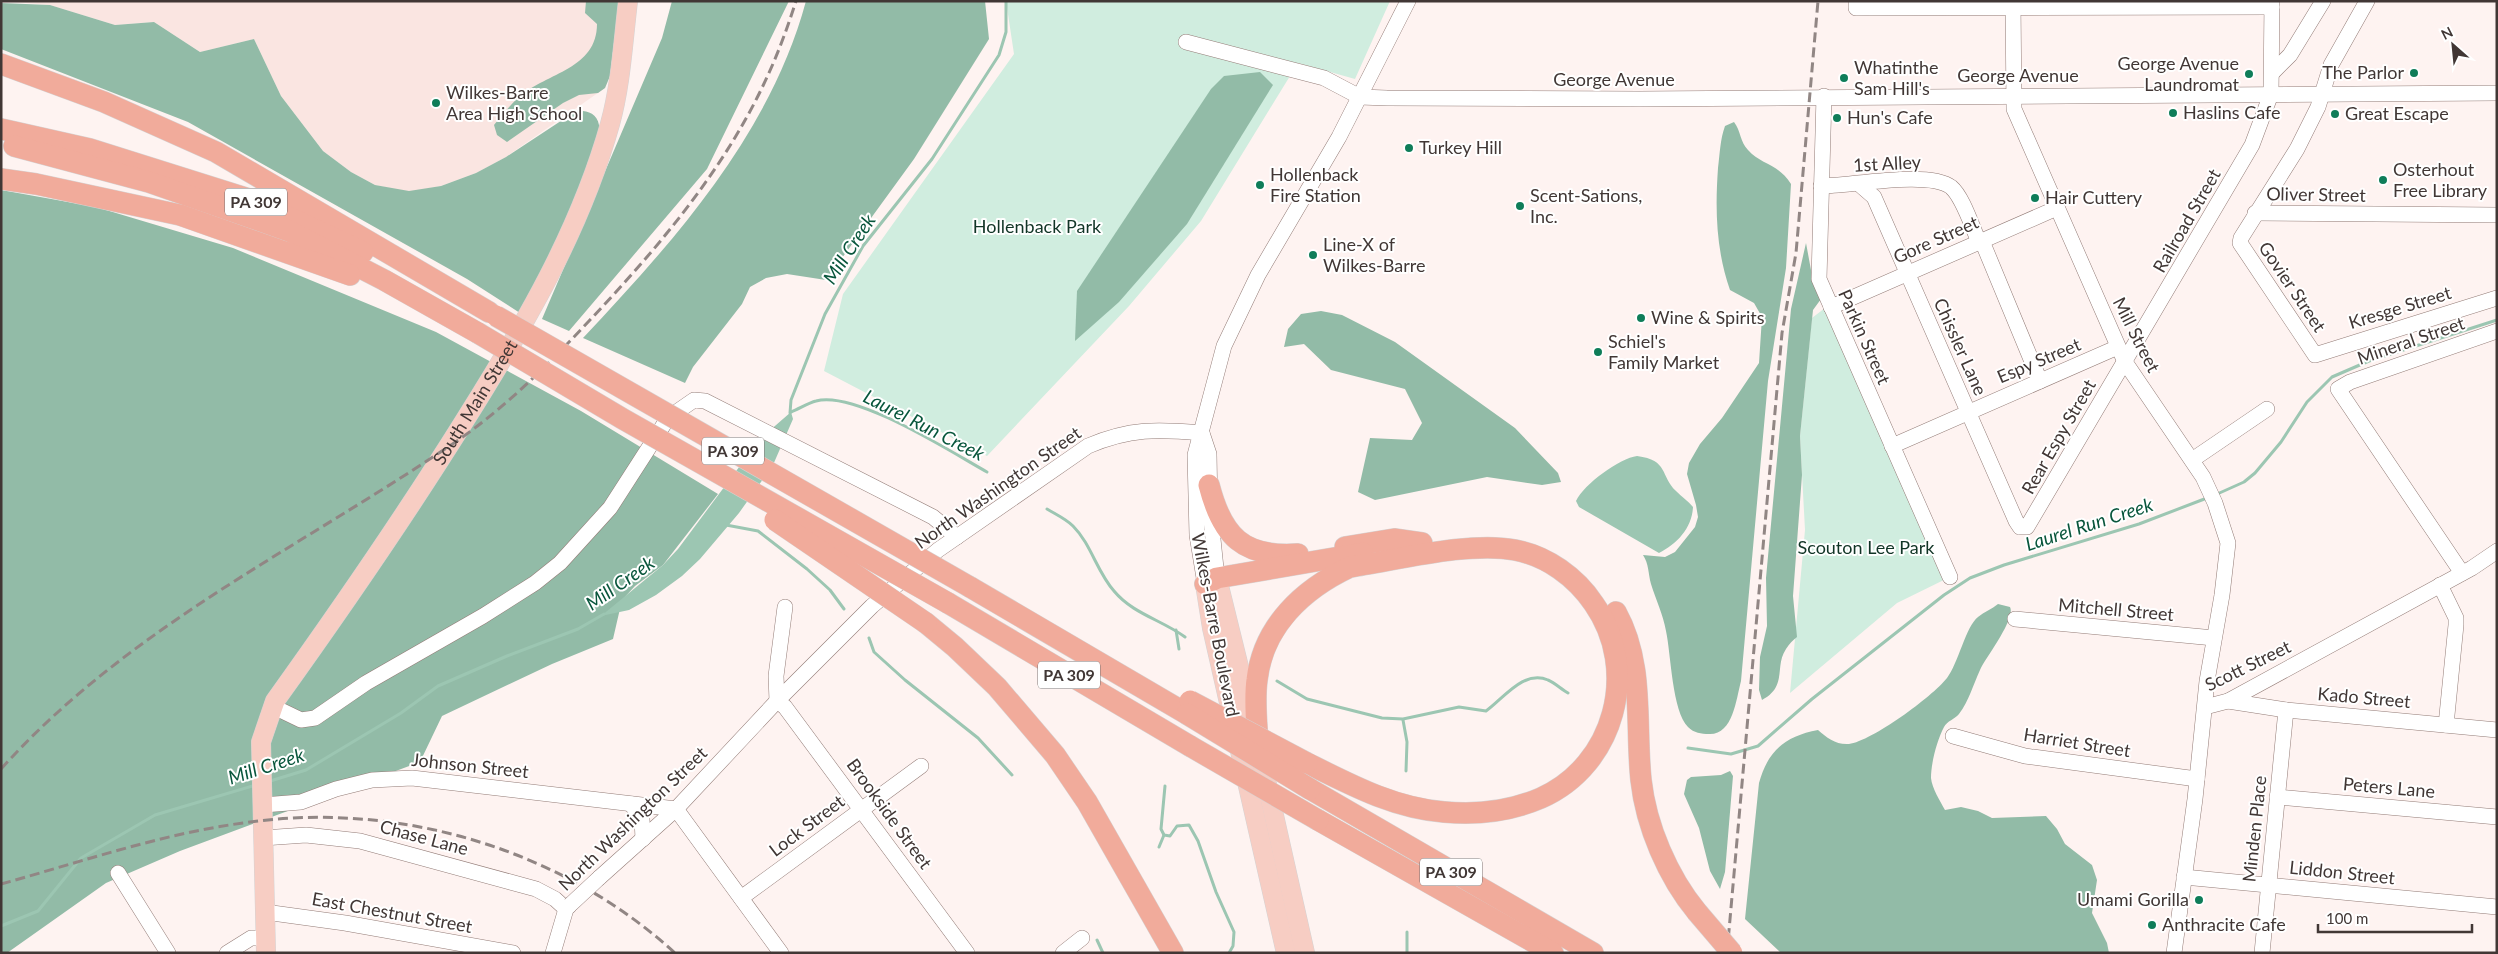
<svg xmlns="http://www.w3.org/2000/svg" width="2498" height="954" font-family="Lato,sans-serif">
  <rect width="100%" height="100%" fill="#fef3f1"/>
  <path fill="#fae5e1" d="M1,1h618l-9,75 -5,12 -99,69 -30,16 -35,13 -32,6 -34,-7 -24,-13 -28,-21 -42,-55 -27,-57 -54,13 -46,-30 -39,3 -65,-20z"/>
  <g fill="#d0eddf">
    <path d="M1006,1h384l-35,78 -57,-16 -97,158 -72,85 -142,150 -163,-85 19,-77 171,-240z"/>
    <path d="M1825,308l125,269 -53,26 -107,90 15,-163 -5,-94 12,-118z"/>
  </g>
  <g fill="#92bba7">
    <path d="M586,1h33l-9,75 -5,12 -7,5 -19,2 -16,8 -56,39 -10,-7 -3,-10c8,-10 16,-20 26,-29 27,-23 77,-27 77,-72l-12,-11z"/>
    <path d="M672,1h117l-82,168 -138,162 -27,-12 120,-281z"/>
    <path d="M806,1h179l4,38 -75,120 -88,121 -39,-6 -21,4 -16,9 -8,17 -49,63 -8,16 -102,-45c92,-98 187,-204 223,-337z"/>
    <path d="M1,3l49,2 65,20 39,-3 46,30 54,-13 27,57 42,55 28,21 24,13 34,6 32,-5 35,-13 30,-16 70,-46c10,-1 21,2 23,14 1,10 -5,24 -8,34 -18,54 -45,103 -71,154l-53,-34 -279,-157 -187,-73z"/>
    <path d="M1260,72l13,13 -86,139 -68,78 -44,39 2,-50 134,-202 13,-13z"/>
    <path d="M1734,122c7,9 6,20 14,28 13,15 30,13 43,34l-5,84 -18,113 -27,300c-5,19 -8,54 -32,53 -8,0 -15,-1 -21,-7 -16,-16 -17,-73 -22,-96 -3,-17 -10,-31 -15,-47 -3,-11 -2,-20 -8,-29l22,2 10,-5 20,-25 3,-10 -2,-12 -9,-31 2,-11 11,-19 22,-26 37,-55 3,-46 -8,-14 -24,-13c-14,-40 -15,-80 -12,-122 2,-15 2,-28 7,-42z"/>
    <path d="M1,190l95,17 137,41 203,84 145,79 137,83 -55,71 -28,21 -13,14 -9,39 -61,25 -110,52 -22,46 -240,89 -74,32 -99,70h-6z"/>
    <path d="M1806,243l5,27 10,29 -8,11 -13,126 2,39 -9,121 4,41c-4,3 -8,7 -11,12 -12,18 2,37 -24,51l-3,-10 1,-33 7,-31 -1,-48 25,-269z"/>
    <path d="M1321,311l21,4 53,27 120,86 43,45 3,9 -19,3 -55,-8 -112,23 -17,-8 12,-54 42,2 10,-17 -17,-34 -74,-19 -27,-26 -20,3 4,-18 13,-15z"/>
    <path d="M1998,604l12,3c6,12 -24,50 -30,63 -7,15 -11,31 -21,44 -4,5 -12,7 -15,13 -7,13 -13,36 -13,51 1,10 9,23 14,32l16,-3 17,4 14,7 54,-2 11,13 8,15 27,21 5,15 -5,33 15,30 2,10h-328l-36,-34 14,-136c9,-33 27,-47 59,-53 9,8 18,15 31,14 23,-3 83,-47 98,-66 11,-14 19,-52 31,-61 6,-5 14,-8 20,-13z"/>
    <path d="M1730,771l3,5 -8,96 -5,17 -10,-18 -11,-43 -15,-34 3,-14 4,-3 30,-2z"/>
  </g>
  <g fill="#9cc6b2">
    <path d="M791,412l2,7 -20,46 -34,48 -39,46 -18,17 -26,19 -27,15 -28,6 62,-51 15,-16 82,-110z"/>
    <path d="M1637,456c32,4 23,20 39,35 6,6 12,10 17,16 -1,21 -16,37 -34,46l-80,-46 -3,-6c8,-17 44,-43 61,-45z"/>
  </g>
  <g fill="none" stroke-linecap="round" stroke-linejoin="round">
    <g stroke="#9cc6b2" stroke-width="3">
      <path d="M791,412c8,-3 17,-9 25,-11 39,-11 135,51 171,71"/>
      <path d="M790,413l1,-13 34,-86 38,-68 69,-87 67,-104 7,-23v-31"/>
      <path d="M2215,495l29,-13 11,-9 26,-31 26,-40 25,-25 37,-16 128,-41"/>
      <path d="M1047,509c8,5 19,10 26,17 18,18 24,46 41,65 19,23 48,29 71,46"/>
      <path d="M726,525l32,6 49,38 23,21 14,19"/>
      <path d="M1176,630l3,19"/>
      <path d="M869,638l5,14 31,28 73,58 34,37"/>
      <path d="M1277,681l30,18 75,19 21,1 56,-12 27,4c17,-12 38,-42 62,-31 7,3 13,9 20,13"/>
      <path d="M1403,720l4,22 -1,29"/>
      <path d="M1688,748l43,6 27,-8 54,-47 132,-104 26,-17 34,-13 135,-41 68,-26"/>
      <path d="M267,782l39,-12 95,-57 37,-27 69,-30 71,-27 26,-15"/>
      <path d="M1165,786l-4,43 3,6 6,1 7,-10 12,-1 9,16 18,51 18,40 -1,14 -4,7"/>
      <path d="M1159,847l5,-12"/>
      <path d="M1,926l37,-15 43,-53 74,-43 101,-30"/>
      <path d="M1407,932v21"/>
      <path d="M1097,940l6,13"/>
    </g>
    <defs>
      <g id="minor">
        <path d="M1856,1v7l416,-1"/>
        <path d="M2013,1l1,108 111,253 78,115 12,26 13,40 -6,52 -15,86 -12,118 -21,154"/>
        <path d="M2367,1l-36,64 -13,42 -21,42 -56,89 -1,5 75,112 182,-57"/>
        <path d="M1186,42l138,36 36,19 27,1 252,1 858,-6"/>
        <path d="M2273,72l17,-17 33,-54"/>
        <path d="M1824,96l-5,183 131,298"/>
        <path d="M1859,184l15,13 142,324 4,6h7l225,-382 19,-51 1,-93"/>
        <path d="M1821,186c29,0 108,-16 130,1 12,10 21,40 28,55"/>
        <path d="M2255,213l242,2"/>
        <path d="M1982,241l58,140"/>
        <path d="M1831,307l226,-99"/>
        <path d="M1202,433l7,21 1,56 7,68"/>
        <path d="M1892,446l226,-99"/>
        <path d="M2192,460l75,-51"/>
        <path d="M2462,573l-124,-184 12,-7 147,-51"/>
        <path d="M1205,584l-8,-49 -2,-80 29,-109 34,-71 81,-138 69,-136"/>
        <path d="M2440,585l16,33v7l-10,100"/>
        <path d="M785,607l-9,69 1,25 8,6 182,246"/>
        <path d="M2015,619l199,19"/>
        <path d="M2228,701l58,9 211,20"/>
        <path d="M272,706l29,14 14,-2 51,-35 117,-67 52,-33 25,-20 50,-55 58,-90 26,-18 11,1 228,116 24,20"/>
        <path d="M2205,707l23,-6 244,-133 25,-17"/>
        <path d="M1953,736l72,20 172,23"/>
        <path d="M2277,797l220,20"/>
        <path d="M631,804l11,15 1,20"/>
        <path d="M263,805l38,-3 35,-13 36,-9 40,-2 264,31"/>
        <path d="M676,809l105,144"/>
        <path d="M263,838l43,-3 54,6 176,48 19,10 11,10"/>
        <path d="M118,873l50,80"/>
        <path d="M2184,877l313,30"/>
        <path d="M599,878l77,-69 101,-108 95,-95 66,-56 150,-104c42,-18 70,-17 114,-13"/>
        <path d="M741,898l180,-132"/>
        <path d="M265,912l80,11 168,30"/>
        <path d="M227,953l24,-15h14"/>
        <path d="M553,953l13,-44 4,-4"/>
        <path d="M1063,953l19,-15"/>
        <path d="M2262,953l24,-243"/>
      </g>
      <g id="major">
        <path d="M1217,578l35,142"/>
        <path d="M1205,584l7,44 74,325"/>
        <path d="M1259,749l46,204"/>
        <path id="s1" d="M266,953l-5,-211 14,-41c66,-92 130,-185 190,-281 59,-94 115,-189 145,-296 11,-40 13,-82 18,-123"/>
      </g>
      <g id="highway">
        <path d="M1,64l103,38 112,50 273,160"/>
        <path d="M1,129l89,20 162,51 111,52"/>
        <path d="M14,146l135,36 140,49 95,49 94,53"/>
        <path d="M1,179l35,5 144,31 170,60"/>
        <path d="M1209,485c13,51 34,73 89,69"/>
        <path d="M1345,547l49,-8 28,4"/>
        <path d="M1205,584l12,-6 146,-25"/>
        <path d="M970,587l217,127"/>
        <path d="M948,603l242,143"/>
        <path d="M1616,612c29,52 19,112 25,168 5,46 27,97 56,132"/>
        <path d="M926,623l29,24 42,40 58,68 32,47 86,151"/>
        <path d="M1258,745c-1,-21 -4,-44 -1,-65 6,-54 46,-91 93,-113 47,-7 120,-26 165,-17 32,6 61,27 79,54 46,66 21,161 -53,194 -30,13 -65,17 -97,14 -50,-4 -93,-27 -137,-49"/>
        <path d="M1310,789l283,164"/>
        <path d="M1318,820l235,133"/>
      </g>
    </defs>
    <use href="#minor" stroke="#937c77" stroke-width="16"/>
    <use href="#major" stroke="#d5d3d3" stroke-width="20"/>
    <use href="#highway" stroke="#d5d3d3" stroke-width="22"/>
    <use href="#minor" stroke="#fff" stroke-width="15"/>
    <use href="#major" stroke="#f7cdc3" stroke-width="19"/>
    <use href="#highway" stroke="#f1ab9b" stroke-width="21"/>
    <g stroke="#918684" stroke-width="3" stroke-dasharray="10 5" stroke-linecap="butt">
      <path d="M1,769c125,-139 292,-218 444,-320 54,-35 100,-81 144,-128 69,-73 137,-153 179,-246 11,-24 20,-49 28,-74"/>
      <path d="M1,884c80,-22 160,-50 242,-61 153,-23 317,25 432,130"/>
      <path d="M1727,953l55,-620 14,-80 22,-252"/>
    </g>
    <defs>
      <path id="minor-bridge" d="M570,905l29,-27"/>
      <g id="highway-bridge">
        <path d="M496,316l474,271"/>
        <path d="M478,333l145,86 325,184"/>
        <path d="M775,520l151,103"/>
        <path d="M1190,701l117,62"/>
        <path d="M1187,714l123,75"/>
        <path d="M1190,746l128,74"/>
        <path d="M1697,912l35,41"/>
      </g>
    </defs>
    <use href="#minor-bridge" stroke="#937c77" stroke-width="16" stroke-linecap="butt"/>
    <use href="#highway-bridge" stroke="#d5d3d3" stroke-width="22" stroke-linecap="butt"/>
    <use href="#minor-bridge" stroke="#fff" stroke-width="15"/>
    <use href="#highway-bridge" stroke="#f1ab9b" stroke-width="21"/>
  </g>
  <g fill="#0f7d59" stroke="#fff" stroke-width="2">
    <circle cx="2414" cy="73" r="5"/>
    <circle cx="2249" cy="74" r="5"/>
    <circle cx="1844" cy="78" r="5"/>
    <circle cx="436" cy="103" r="5"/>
    <circle cx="2173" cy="113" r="5"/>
    <circle cx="2335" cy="114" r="5"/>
    <circle cx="1837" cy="118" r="5"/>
    <circle cx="1409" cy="148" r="5"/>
    <circle cx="2383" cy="180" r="5"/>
    <circle cx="1260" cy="185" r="5"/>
    <circle cx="2035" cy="198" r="5"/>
    <circle cx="1520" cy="206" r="5"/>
    <circle cx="1313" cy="255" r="5"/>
    <circle cx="1641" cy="318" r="5"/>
    <circle cx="1598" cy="352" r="5"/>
    <circle cx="2199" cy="900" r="5"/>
    <circle cx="2152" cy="925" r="5"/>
  </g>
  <g text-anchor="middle" stroke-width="4" stroke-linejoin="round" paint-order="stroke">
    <g fill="#fff" stroke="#7a7372" stroke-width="1">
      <rect x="225" y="188.5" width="62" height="27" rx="4"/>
      <rect x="702" y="437.5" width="62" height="27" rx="4"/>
      <rect x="1038" y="661.5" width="62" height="27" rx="4"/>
      <rect x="1420" y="858.5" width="62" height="27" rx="4"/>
    </g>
    <g font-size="16" font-weight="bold" fill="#413735">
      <text x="256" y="208">PA 309</text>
      <text x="733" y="457">PA 309</text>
      <text x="1069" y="681">PA 309</text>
      <text x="1451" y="878">PA 309</text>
    </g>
    <g font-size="18" fill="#413735" stroke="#fff" text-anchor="start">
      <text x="2239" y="70" text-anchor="end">George Avenue<tspan x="2239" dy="21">Laundromat</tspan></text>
      <text x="1854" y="74">Whatinthe<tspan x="1854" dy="21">Sam Hill's</tspan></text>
      <text x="2404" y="79" text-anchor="end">The Parlor</text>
      <text x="446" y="99">Wilkes-Barre<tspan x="446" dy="21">Area High School</tspan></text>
      <text x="2183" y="119">Haslins Cafe</text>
      <text x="2345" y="120">Great Escape</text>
      <text x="1847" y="124">Hun's Cafe</text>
      <text x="1419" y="154">Turkey Hill</text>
      <text x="2393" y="176">Osterhout<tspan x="2393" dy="21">Free Library</tspan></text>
      <text x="1270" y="181">Hollenback<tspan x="1270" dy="21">Fire Station</tspan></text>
      <text x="1530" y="202">Scent-Sations,<tspan x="1530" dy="21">Inc.</tspan></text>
      <text x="2045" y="204">Hair Cuttery</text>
      <text x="1323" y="251">Line-X of<tspan x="1323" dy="21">Wilkes-Barre</tspan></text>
      <text x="1651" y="324">Wine &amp; Spirits</text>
      <text x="1608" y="348">Schiel's<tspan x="1608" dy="21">Family Market</tspan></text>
      <text x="2189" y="906" text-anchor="end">Umami Gorilla</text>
      <text x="2162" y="931">Anthracite Cafe</text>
    </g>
    <g font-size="18" fill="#413735" stroke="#fff">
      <text x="2018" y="82">George Avenue</text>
      <text x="1614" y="86">George Avenue</text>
      <text transform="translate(1887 164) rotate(-3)" y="6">1st Alley</text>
      <text transform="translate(2316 195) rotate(1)" y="6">Oliver Street</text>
      <text transform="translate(2187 221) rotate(-60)" y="6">Railroad Street</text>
      <text transform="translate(1936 240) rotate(-24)" y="6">Gore Street</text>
      <text transform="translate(2292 287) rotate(56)" y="6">Govier Street</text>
      <text transform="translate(2400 308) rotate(-17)" y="6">Kresge Street</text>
      <text transform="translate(2136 335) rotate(63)" y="6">Mill Street</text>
      <text transform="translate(1864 337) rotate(66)" y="6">Parkin Street</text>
      <text transform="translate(2411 341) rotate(-19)" y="6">Mineral Street</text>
      <text transform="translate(1960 347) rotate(66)" y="6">Chissler Lane</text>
      <text transform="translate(2039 361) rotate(-23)" y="6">Espy Street</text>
      <text dy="6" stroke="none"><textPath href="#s1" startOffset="614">South Main Street</textPath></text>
      <text transform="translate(2059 437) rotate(-60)" y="6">Rear Espy Street</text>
      <text transform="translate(998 488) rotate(-35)" y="6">North Washington Street</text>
      <text transform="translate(2116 610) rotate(5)" y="6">Mitchell Street</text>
      <text transform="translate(1215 625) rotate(79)" y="6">Wilkes-Barre Boulevard</text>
      <text transform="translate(2248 666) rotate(-26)" y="6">Scott Street</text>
      <text transform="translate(2364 698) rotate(5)" y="6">Kado Street</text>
      <text transform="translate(2077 743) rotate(9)" y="6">Harriet Street</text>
      <text transform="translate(470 766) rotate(6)" y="6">Johnson Street</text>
      <text transform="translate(2389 788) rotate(5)" y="6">Peters Lane</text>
      <text transform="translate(889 814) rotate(54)" y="6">Brookside Street</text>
      <text transform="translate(633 819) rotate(-44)" y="6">North Washington Street</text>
      <text transform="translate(807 826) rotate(-37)" y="6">Lock Street</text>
      <text transform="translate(2255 829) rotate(-84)" y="6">Minden Place</text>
      <text transform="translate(424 838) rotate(15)" y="6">Chase Lane</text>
      <text transform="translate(2342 873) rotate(6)" y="6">Liddon Street</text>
      <text transform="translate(392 913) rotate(10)" y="6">East Chestnut Street</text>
    </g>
    <g font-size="18" fill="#113526" stroke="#fff">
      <text x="1037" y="233">Hollenback Park</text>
      <text x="1866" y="554">Scouton Lee Park</text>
    </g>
    <g font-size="19" font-style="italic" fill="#09563c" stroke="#fff">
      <text transform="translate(849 249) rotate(-57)" y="7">Mill Creek</text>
      <text transform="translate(924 425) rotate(27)" y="7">Laurel Run Creek</text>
      <text transform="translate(2089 524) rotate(-18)" y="7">Laurel Run Creek</text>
      <text transform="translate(620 583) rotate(-35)" y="7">Mill Creek</text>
      <text transform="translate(266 766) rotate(-18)" y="7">Mill Creek</text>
    </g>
  </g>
  <rect width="2498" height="954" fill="none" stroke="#413735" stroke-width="5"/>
  <g transform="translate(2453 45) rotate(333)" stroke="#ffffff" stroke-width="4" paint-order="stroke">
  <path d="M0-4L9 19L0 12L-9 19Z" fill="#413735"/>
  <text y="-8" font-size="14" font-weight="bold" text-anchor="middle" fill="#413735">N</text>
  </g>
  <path d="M2318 924v8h154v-8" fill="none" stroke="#413735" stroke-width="2.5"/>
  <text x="2326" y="924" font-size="15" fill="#413735" stroke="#ffffff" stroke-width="4" paint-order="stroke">100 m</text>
</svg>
